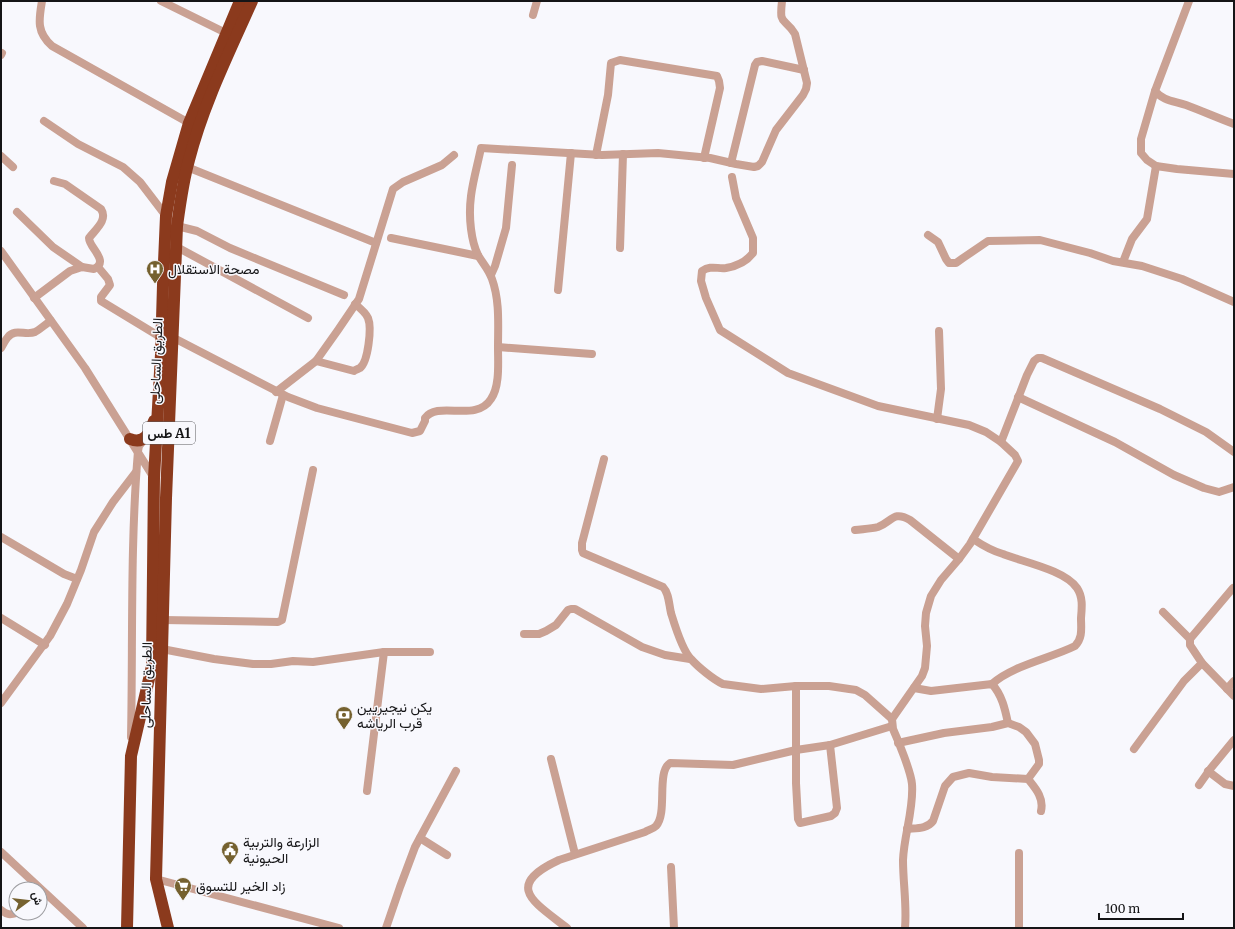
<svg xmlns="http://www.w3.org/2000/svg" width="1235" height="929" font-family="Merriweather,Vazirmatn,serif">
  <rect width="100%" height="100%" fill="#f8f8fd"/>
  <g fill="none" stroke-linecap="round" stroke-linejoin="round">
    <g stroke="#caa193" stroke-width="8">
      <path d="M42,1c-3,18 -6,31 10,45l137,77"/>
      <path d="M161,1l65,32"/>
      <path d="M1189,1l-34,90c8,10 20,10 31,14 16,6 32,13 48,19"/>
      <path d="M533,15l4,-14"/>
      <path d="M1,55l1,-2"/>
      <path d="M1155,91l-14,48v14l6,7 9,6 21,3 57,5"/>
      <path d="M44,121l34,23 45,23 17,15 26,34"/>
      <path d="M596,155l12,-60 3,-32 9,-3 97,16 2,5 1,7 -16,70"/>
      <path d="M1,156l12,11"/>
      <path d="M731,163l24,-98 2,-3 5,-1 42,9"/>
      <path d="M187,167l189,76"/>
      <path d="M732,177l4,21 17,40v15c-7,9 -15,13 -27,15 -9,1 -15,-3 -24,3l-1,10 5,17 14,32 68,43 90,33 91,19 17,7 15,10"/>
      <path d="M17,212l36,35 29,20"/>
      <path d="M177,226l20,5 33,17 114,47"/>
      <path d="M928,235l10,7 8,17 3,4h7l7,-5 25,-17 52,-1 50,13 23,8 29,5 40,13 52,23"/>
      <path d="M391,238l87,18"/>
      <path d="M175,246l133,72"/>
      <path d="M620,248l3,-94"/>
      <path d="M1,251l84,117 69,110"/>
      <path d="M1123,262l9,-23 15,-20 9,-53"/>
      <path d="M98,267l10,12 2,6 -9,12v4l61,37"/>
      <path d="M491,275l4,-9 11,-38 6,-63"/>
      <path d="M558,290l13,-137"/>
      <path d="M34,298l36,-27 12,-4 12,2c16,-8 -5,-21 -5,-31 7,-9 19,-18 12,-29l-36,-25 -11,-3"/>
      <path d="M172,337l116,60 29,11 95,25 8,-2 5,-10v-3c13,-18 51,5 66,-19 9,-13 7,-36 7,-51 0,-23 2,-47 -6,-69 -4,-11 -9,-15 -14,-24 -4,-8 -6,-18 -7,-26 -4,-31 4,-52 10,-81l121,7 56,-2 52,5 26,6 18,3 4,-1 4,-4 14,-32 27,-35 3,-6 1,-6 -12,-49c-11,-18 -16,-7 -13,-33"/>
      <path d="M498,347l94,7"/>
      <path d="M1,348c2,-3 4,-8 7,-11 7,-9 18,-1 27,-5 6,-3 10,-8 16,-11"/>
      <path d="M316,361l38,10c1,-1 4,-2 6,-3 8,-6 12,-40 8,-50 -2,-5 -8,-10 -13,-14"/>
      <path d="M276,392l40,-31 22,-31 21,-31 34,-110 10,-7 39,-17 12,-10"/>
      <path d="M1018,397l97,45 59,33 30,13 15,4 15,-5"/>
      <path d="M937,419l4,-30 -2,-58"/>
      <path d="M270,441l13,-46"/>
      <path d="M604,459l-22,84v7l1,3 80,34c6,6 6,18 8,26 4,13 11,37 20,46 7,8 23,21 32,25l38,5 35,-3h33l27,4 9,5 27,24"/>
      <path d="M855,530c7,-1 16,-1 23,-3 14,-5 15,-17 32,-7l49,39"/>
      <path d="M1,537l63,37 13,5"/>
      <path d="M973,539c9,6 19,12 30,15 20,8 62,16 74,34 6,9 5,19 4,30 0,10 2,20 -6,28 -24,12 -64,20 -83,38"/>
      <path d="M1233,588l-43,51v6l12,18 32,33"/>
      <path d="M1163,612l27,27"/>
      <path d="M1,618l44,27"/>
      <path d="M163,620l115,2 4,-2 31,-150"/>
      <path d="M524,634h15l7,-3 10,-6 12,-15 3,-1h4l67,38 23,8 25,4"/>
      <path d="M162,649l52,10 39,5h18l22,-3 20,1 71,-10h46"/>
      <path d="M796,686v97l2,36 2,4 31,-7 4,-3 2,-5 -7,-63"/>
      <path d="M914,688l17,3 61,-7c10,11 13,25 16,39"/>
      <path d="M1227,689l7,-8"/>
      <path d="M1,703l49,-67 17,-32 14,-34 13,-38 19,-30 23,-30"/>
      <path d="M131,737c2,-95 -1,-190 7,-286l1,-5 5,-6"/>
      <path d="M898,743l46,-10 48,-6 16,-4 11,4 7,5 9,12 4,16v4l-11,15"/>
      <path d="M1134,749l50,-68 18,-18"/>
      <path d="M551,759l24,95"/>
      <path d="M1208,771l17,13 9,2"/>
      <path d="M1199,785l12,-17 23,-28"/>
      <path d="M367,791l17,-139"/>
      <path d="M907,829c9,-1 20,0 26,-8l12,-35 8,-9 16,-4 23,4 36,2c8,10 16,19 13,32"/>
      <path d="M420,838l27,17"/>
      <path d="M1,852l82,76"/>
      <path d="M671,867l3,61"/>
      <path d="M156,879l183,49"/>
      <path d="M1,910c6,5 9,5 16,3"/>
      <path d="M386,928l14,-41 15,-40 41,-76"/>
      <path d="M567,928c-33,-26 -64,-42 -8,-68l86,-28c3,-2 8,-3 11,-6 12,-13 0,-54 14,-63l63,2 63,-15 34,-5 62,-19"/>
      <path d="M905,928c2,-23 -2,-45 -2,-68 1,-25 11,-51 9,-76 -1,-12 -14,-44 -19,-55l-1,-10 30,-43 3,-8 2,-22 -2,-20 1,-13 5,-17 10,-16 18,-21 11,-15 48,-83 -3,-6 -14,-13 26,-67 7,-14 4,-3h4l118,51 46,23 28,20"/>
      <path d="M1019,928v-75"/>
    </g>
    <g stroke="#8b3a1d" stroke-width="12">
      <path d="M130,439c15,6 20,-7 24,-18"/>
      <path d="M127,928l4,-172 21,-90 2,-188 7,-124 2,-69 3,-69 6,-34 17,-59 51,-122"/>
      <path d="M168,928l-12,-49 10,-381 11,-272c3,-22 6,-45 12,-66 14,-55 40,-107 63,-159"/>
    </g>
  </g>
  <defs>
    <symbol id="hospital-pin" viewBox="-11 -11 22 30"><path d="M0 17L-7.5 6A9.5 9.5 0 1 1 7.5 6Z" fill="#75612f" stroke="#f8f8fd"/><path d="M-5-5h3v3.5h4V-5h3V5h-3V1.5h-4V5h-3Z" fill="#fff"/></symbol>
    <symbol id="bank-pin" viewBox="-11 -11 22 30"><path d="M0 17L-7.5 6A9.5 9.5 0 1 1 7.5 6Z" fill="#75612f" stroke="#f8f8fd"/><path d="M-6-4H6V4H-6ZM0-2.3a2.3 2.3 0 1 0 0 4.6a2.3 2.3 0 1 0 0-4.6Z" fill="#fff"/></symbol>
    <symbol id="civic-pin" viewBox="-11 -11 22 30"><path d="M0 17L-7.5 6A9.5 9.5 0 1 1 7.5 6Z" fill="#75612f" stroke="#f8f8fd"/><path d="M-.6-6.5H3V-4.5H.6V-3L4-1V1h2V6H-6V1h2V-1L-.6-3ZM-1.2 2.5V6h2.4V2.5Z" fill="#fff"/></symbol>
    <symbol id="supermarket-pin" viewBox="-11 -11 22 30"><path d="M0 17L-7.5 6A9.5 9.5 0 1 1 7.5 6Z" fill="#75612f" stroke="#f8f8fd"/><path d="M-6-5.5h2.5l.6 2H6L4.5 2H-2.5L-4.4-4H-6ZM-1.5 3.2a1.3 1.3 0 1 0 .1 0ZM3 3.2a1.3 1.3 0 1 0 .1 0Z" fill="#fff"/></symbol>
  </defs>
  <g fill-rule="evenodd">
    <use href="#hospital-pin" x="145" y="259" width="20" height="27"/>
    <use href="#bank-pin" x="334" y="705" width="20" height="27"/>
    <use href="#civic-pin" x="220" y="840" width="20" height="27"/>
    <use href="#supermarket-pin" x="173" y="876" width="20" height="27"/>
  </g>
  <g text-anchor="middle" stroke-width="3" stroke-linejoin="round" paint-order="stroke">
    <rect fill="#f8f8fd" stroke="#59595c" stroke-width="1" x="143" y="422" width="52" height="22" rx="3"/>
    <g font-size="13" font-weight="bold" fill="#151517">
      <text x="169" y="438">طس A1</text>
    </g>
    <g font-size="14" fill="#151517" stroke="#f8f8fd" text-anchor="start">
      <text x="168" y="274">مصحة الاستقلال</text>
      <text x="357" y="712">يكن نيجيريين<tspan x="357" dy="16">قرب الرياشه</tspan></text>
      <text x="243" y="847">الزارعة والتربية<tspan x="243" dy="16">الحيونية</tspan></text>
      <text x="196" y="891">زاد الخير للتسوق</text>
    </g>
    <g font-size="14" fill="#151517" stroke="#f8f8fd">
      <text transform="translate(156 361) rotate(-88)" y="5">الطريق الساحلى</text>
      <text transform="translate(146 685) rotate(-89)" y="5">الطريق الساحلى</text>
    </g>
  </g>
  <rect width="1235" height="929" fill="none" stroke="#151517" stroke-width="4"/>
  <g transform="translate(28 901) rotate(75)"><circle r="19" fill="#f8f8fd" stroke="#9d9da1"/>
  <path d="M0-3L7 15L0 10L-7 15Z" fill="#75612f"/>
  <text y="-6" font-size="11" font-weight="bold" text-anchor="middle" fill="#151517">ش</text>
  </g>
  <path d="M1099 913v6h84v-6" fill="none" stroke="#151517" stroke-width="2"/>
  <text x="1105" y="913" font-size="12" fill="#151517" stroke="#f8f8fd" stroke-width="3" paint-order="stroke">100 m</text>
</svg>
